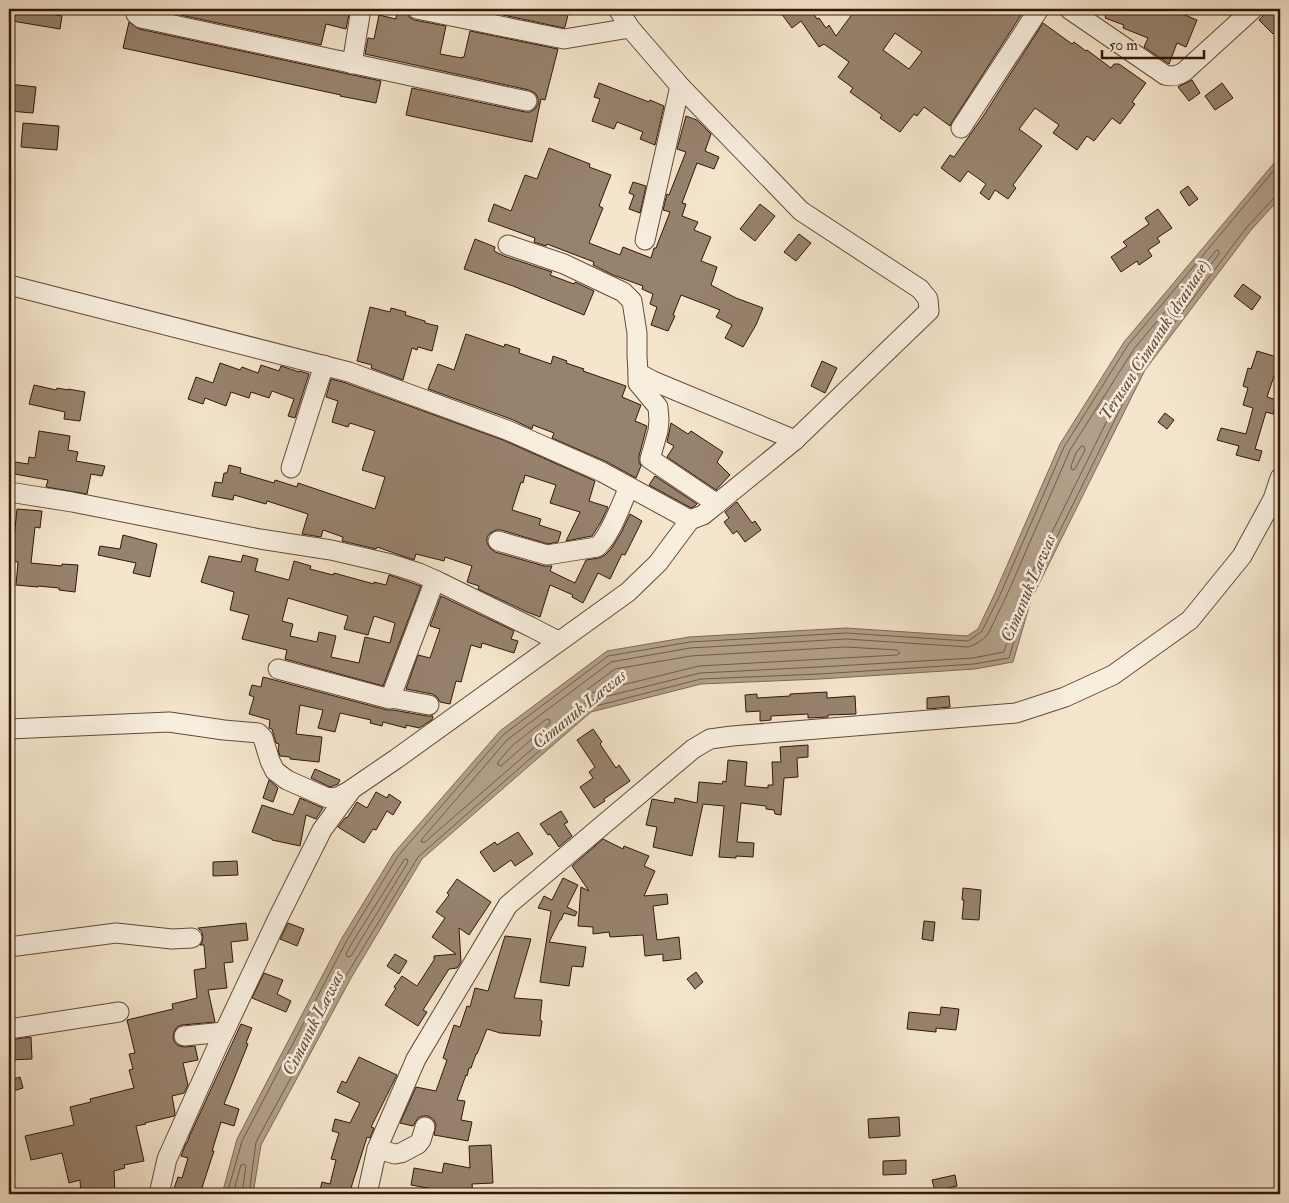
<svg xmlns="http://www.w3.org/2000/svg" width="1289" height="1203" font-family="'IM FELL Double Pica',serif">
  <rect width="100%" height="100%" fill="#f4e5cc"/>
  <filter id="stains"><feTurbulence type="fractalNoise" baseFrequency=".004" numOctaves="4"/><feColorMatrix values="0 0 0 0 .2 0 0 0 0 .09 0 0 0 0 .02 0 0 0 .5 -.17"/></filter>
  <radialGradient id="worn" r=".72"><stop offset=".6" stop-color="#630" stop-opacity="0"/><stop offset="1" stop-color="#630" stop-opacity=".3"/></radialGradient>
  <path fill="#b29f89" stroke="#7f6855" d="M1280,156v42l-29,32 -106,140 -114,230 -18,62 -38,7 -155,10 -119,5 -110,28 -169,147 -71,119 -90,167 -8,49h-31l15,-55 105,-201 52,-85 106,-122 107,-80 82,-14 157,-9 121,8 11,-7 17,-36 65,-149 64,-102z"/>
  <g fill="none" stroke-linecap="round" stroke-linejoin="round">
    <g stroke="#725a48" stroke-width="1">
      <path d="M1217,250l2,1v3l-84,110 -114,231 -17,57 -31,6 -154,9 -119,6 -112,28 -4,3 -159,138h-4l1,-3 85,-99 104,-78 79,-14 156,-9 122,8c7,-2 15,-7 20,-13l18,-37 64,-147 64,-101z"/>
      <path d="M1082,446l2,1 1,3 -10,19 -3,1 -1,-4 5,-13z"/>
      <path d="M846,647l51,3 3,3 -3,2 -198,11 -109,27 -3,-2 1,-2 27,-20 76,-13z"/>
      <path d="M547,719l3,1v3l-49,43 -3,-1v-3l15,-17z"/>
      <path d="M405,859h2l1,3 -57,94 -4,1 -1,-3 6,-11z"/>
      <path d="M227,1194l15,-53 105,-201 51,-84 105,-121 105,-79 82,-14 156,-9 122,8 14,-10 18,-36 64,-148 64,-102 152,-182"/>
      <path d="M233,1194l8,-29 3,-1 2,2 -4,28"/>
      <path d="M249,1194l7,-52 90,-166 72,-119 170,-149 113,-29 119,-5 154,-10 35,-6 18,-61 114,-230 106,-140 28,-30 5,-2"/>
    </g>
  </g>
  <g fill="#97826e" stroke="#331608" fill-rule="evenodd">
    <path d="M14,9h6l42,7 -2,13 -48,-8z"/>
    <path d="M152,9h198l-4,20 -20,-5 -5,21z"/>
    <path d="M397,9h9l1,4 2,4 5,3 32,6 -6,28 22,4v-1h2l6,-26 88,18 -13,51 -4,-1 -9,43 -126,-27 6,-27 113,24h5l5,-3 3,-5v-6l-3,-5 -6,-3 -164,-36 3,-16 6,1 5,-24 17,4z"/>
    <path d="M475,9h83l11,2 -4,16 -1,1z"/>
    <path d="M778,9h32l7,10 2,-1 7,10 3,-3 7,11 20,-27h169l-73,113 -2,4 -26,-19 -7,9 -3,-2 -14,18 -20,-14 2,-3 -32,-23 3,-4 -15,-11 11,-15 -25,-18 -5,3 -18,-26 -9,7zM895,33l27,19 -13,17 -26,-19z"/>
    <path d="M1108,9h58l13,6 1,-2 17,7 -11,27 -9,-4 -8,21 -25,-17 4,-9 -25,-10 1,-3 -19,-7z"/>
    <path d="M1269,9h1l10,9v8l-7,8 -14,-14z"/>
    <path d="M129,22l10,7 242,52 -5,22 -36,-7 1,-1 -218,-47z"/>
    <path d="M1043,23l29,21 2,-2 12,9 1,-1 24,18 3,-4h5l27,19 -14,19 3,2 -15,20 -8,-6 -18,23 -7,-5 -10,14 -24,-17 6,-8 -24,-17 -16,21 23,17 -29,39 3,3 -8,11 -13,-9 -6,10 -9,-7 6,-9 -18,-13 -8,11 -19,-14 9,-13 4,2 28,-39z"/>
    <path d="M1192,80l8,13 -11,8 -11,-14z"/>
    <path d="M599,83l50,19 1,-2 14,6 -9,39 -15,-6 3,-7 -26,-10 -3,7 -22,-8 8,-22 -6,-2z"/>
    <path d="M1222,83l11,15 -18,12 -10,-14z"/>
    <path d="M9,84l27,3 -3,26 -24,-2z"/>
    <path d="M686,116l11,4 14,14 -6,17 14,6 -5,12 -17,-6 -15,40 4,1 -4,12 16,6 -4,8 17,7 -10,24 16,6 -6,18 25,13 27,10 -7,17 -13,22 -18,-9 7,-13 -16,-8 4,-7 -39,-15 -8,20 2,1 -7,15 -17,-6 6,-18 -7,-3 3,-10 -11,-5 1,-3 -30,-11 -20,-10 1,-3 -47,-18 -1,2 -12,-4 1,-4 -47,-17 6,-17 17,7 14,-36 12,4 12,-31 41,16 -1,3 22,8 -12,31 4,2 -14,35 31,12 3,-8 28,11 3,-10h2l14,-36 -7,-2 4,-16 2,1 17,-43 -9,-3z"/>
    <path d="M23,123l36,3 -2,24 -36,-3z"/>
    <path d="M633,182l13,4 -6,27 -11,-4 5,-14 -5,-2z"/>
    <path d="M1188,186l10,13 -9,7 -9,-14z"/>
    <path d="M760,204l15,12 -20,25 -15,-12z"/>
    <path d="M1158,209l14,19 -15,10 3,4 -12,8 4,6 -13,9 -2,-4 -16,11 -10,-15 16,-11 -4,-4 26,-18 -4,-6z"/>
    <path d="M799,234l12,9 -15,18 -12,-9z"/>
    <path d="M475,239l20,8 -1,4 10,5 48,16 -2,3 24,9 1,-2 19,9 -10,24 -71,-29 -49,-17z"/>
    <path d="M1243,284l18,13 -9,13 -18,-14z"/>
    <path d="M370,307l20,5 1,-4 15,4 -1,3 20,6v2l13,3 -6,25 -14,-4 -1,3 -5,-2 -9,32 -32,-12 1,-3 -15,-4z"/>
    <path d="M466,334l38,13 1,-3 15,5 -1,4 32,11 2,-8 14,5 -1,2 18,6 -1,2 43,15 -4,11 19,8 -6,16 12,5 -8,30v6l2,4 -5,12 -29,-16 -55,-24 2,-5 -21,-8 -1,4 -21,-10 -83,-30 10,-25 16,6z"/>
    <path d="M1257,351l23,7v16l-5,-1 -8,24 10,3 -4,14 -7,-2 -11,37 7,2 -3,10 -23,-6 3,-9 -22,-6 4,-12 25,6 7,-26 -10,-3 5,-17 -5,-2 5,-18 3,1z"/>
    <path d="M822,361l15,7 -12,25 -14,-7z"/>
    <path d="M220,363l20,7 2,-3 16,6 3,-8 18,6 2,-5 18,6v-1l10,3 -14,44 -7,-2 6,-17 -22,-8 -3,7 -18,-6 -2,6 -18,-6 -5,14 -21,-8 -2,6 -15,-5 8,-22 17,6z"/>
    <path d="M331,379l15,4 157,57 92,41 -6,20 19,6 -7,15 -9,14 -26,5 14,-29 -30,-9 6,-18 -31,-10 -2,8 -2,-1 -9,28 29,9 -2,6 22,7 -3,10 -10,2 -47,-14h-5l-6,3 -3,4v6l3,5 5,4 49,14h8l-2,5 25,12 11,-23 13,-2 6,-3 6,-6 10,-16 9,-19 12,7 -17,34 -3,-1 -12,25 -12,-6 -15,30 -11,-6 1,-2 -23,-10 -10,32 -13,-5 -49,-23 1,-3 -12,-4 5,-16 -27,-9 -1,4 -28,-7 -2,6 -37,-13 -1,2 -34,-8 1,-4 -20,-7 -2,7 -19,-3 6,-20 -41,-13 -1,3 -32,-9 -1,5 -21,-4 3,-14 7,1 2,-10h3l2,-8 12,3 -1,5 34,10 1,-3 22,7 1,-4 77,26 10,-32 -23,-7 13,-39 -25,-8 -2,4 -16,-5 6,-21 -12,-4z"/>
    <path d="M34,385l22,5 1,-2 11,2v-1l17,3 -5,29 -16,-2 1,-7 -36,-8z"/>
    <path d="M1165,413l9,7 -7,9 -9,-7z"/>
    <path d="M671,423l17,11 3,-3 32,21 -6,10 13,13 -14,15 -49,-33 7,-11 -7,-4z"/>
    <path d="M39,431l31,5 -2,14 10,2 -2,9 29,5 -3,10 -11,-2 -4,20 -41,-7 2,-7 -39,-7v-12l19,3 1,-7 6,1z"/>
    <path d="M655,476l42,28 -2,2 -4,2 -42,-23z"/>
    <path d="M737,502l15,21 3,-2 6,9 -16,12 -8,-11 -4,3 -9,-12 5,-4 -4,-6z"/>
    <path d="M17,509l25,2 -2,17 -5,-1 -4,36 31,3v-2l16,1 -3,27 -16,-2v-2l-21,-2v1l-22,-2 2,-23 -8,-1 1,-12h2z"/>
    <path d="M123,535l34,9 -7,33 -17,-4 3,-10 -38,-8 2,-9 20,3z"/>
    <path d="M243,555l15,4 -3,12 34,9 5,-19 17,5 -1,3 23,6 1,-2 40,11v-2l12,3 3,-10 32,11 -38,100 -98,-27 2,-9 -45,-11 7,-24 -19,-5 4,-18 -33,-10 8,-26 32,6zM288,598l60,18 -4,13 24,6 6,-19 21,7 -5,20 -25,-6 -6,26 -28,-6 5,-21 -17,-4 -2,10 -27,-6 3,-12 -11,-3z"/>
    <path d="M441,596l73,35 -3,8 7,2 -4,12 -32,-10 -1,5 -10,-3 -10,37 -5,-1 -6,23 -10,-2 -3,-5 -5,-3 -26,-5 12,-34 12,3 10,-29 -10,-3z"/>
    <path d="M263,677l124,33h6l34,6h6l-1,4 -13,8 -13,-3v3l-23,-6 -1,4 -12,-3 1,-3 -31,-7 -5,19 -17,-4 5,-18 -23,-5 -4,29 26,3 -3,25 -29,-3v-2l-10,-1 -2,-6 1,-6 -3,-1 -4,-14 -3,-1 1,-8 -21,-6 5,-17 -5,-2 3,-10 9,2z"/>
    <path d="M827,692v6l28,-2 1,18 -28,1v2l-20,1v-4l-37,2v4l-11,1v-10l-14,1 -1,-17 12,-1v4l33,-2v-2z"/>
    <path d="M949,696l1,11 -23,2v-11z"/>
    <path d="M593,729l9,13 -2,2 16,24 3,-3 11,16 -26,18 1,2 -11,7 -14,-21 13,-9 -4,-6 6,-5 -18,-27z"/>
    <path d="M808,745v12l-11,1 1,19 -14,1 -3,37 -6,-1 -1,-4 -8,-1v-3l-25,-3 -4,39 17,1 -1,14 -17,-1v2l-17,-1 5,-51 -21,-2 -11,52 -39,-9 4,-20 -11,-2 6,-26 22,4 1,-5 22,5 2,-21 23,2 1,-3 3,1 2,-22 19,2 -2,24 23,2v-3h5l-1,-23h9l-1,-15z"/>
    <path d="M315,769l25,11 -2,4 -8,3 -19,-9z"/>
    <path d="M269,780l9,8 -5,14 -10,-4z"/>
    <path d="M376,792l11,6 2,-4 12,8 -8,13 -6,-4 -11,19 -3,-1 -9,14 -26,-16 8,-10 1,1 10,-16 10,6z"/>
    <path d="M300,798l23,10 -7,11 -10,-4 -6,31 -28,-6v-1l-20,-7 10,-27 31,10z"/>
    <path d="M561,811l7,11 -4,2 8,12 -13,11 -9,-13 -2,1 -8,-11z"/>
    <path d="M518,832l15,22 -18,12 -4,-6 -17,12 -14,-20 15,-10 2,3z"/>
    <path d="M603,839l20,10 1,-3 25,10 -5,10 11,5 -11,25 23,-2 1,10 -15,2 4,34 22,-3 2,22 -18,2v-7l-18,2 -2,-21 -33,2 -1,-5 -16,2v-7l-15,-1 3,-39 8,4 -17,-25z"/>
    <path d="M237,861l1,14 -25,1v-14z"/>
    <path d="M563,878l15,7 -11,22 10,5 -2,4 -11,-3 -3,7h-1l-11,22 37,5 -3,20 -11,-1 -3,20 -29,-4 11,-71 -13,-3 6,-12 8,4z"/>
    <path d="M457,879l34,23 -22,33 -10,-7 2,34 -4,6 -8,1 -26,41 4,2 -9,14 -33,-21 11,-17 -2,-1 8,-11 15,10 17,-26v-4l22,-2 -24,-17 13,-19 -9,-6 13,-17 -2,-2z"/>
    <path d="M963,888l18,2 -2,30 -17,-1 2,-19h-2z"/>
    <path d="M924,921l11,1 -2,19 -11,-2z"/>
    <path d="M246,923l2,17 -17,2 2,20 -9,1 3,25 -19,2 7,32 -33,3 -5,2 -3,5 -1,6 2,5 4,3 6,1 10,-1 3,14 -15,3 5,22 -4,8 -12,3 3,17 -1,3 -29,7 1,1 -10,2 8,35 -20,4 1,3 -11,3 1,23h-34l-1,-14 -11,3 -7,-30 -31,7 -6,-24 49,-11 -4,-18 21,-5 -1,-3 44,-11 -5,-18 4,-1 -4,-15 6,-1 -8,-33 46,-11 -1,-5 25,-6 -3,-28 12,-2 -2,-23h-4l2,-2 1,-6 -1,-5 -4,-4z"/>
    <path d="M288,923l16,6 -7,17 -17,-7z"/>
    <path d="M505,936l26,3 -17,59 28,2 -2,20 2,1 -2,15 -40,-3 -13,-4 -10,25h-1l-5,14h-2l-2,8 -1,-1 -9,25 8,1 -4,19 11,2 -4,19 -34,-6 2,-11 -3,-5 -5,-3h-6l-4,2 -5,8 -13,-3 16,-36 20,4 11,-31 -4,-2 11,-33 6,2 7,-21 3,1 5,-19 13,3z"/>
    <path d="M395,954l12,7 -8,13 -12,-8z"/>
    <path d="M696,972l7,10 -8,7 -8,-10z"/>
    <path d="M264,973l19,7 -6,14 14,7 -5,11 -34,-14z"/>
    <path d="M941,1007l18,2 -3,21 -20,-2v4l-29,-3 2,-17 31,3z"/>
    <path d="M241,1024l11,4 -6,15 2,1 -24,60 15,5 -5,17 -13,-4 -9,29h2l-5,15 -9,28h-28l6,-17 4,1 6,-20 -7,-2 2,-5 3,-8h1l3,-8z"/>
    <path d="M31,1037l1,22 -22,1 -1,-20z"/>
    <path d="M359,1057l38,18 -26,52 3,1 -4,10 -3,-1 -16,51 6,1 -1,5h-37l3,-12 8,2 6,-24 -5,-1 8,-26 -7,-2 3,-12 15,4 10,-20 -23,-11 5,-11 4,2z"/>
    <path d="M20,1077l3,11 -10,3 -3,-11z"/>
    <path d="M899,1117l1,19 -31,2 -1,-19z"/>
    <path d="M491,1145l2,38 -21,1 1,10h-13l-49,-9 3,-17 28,5 2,-10 26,5 -1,-22z"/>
    <path d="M906,1160v14l-23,1v-14z"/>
    <path d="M955,1175l2,11 -22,5 -3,-11z"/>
  </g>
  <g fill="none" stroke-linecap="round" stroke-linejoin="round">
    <defs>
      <g id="minor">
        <path d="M137,9l-1,5 5,4 386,83"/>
        <path d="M417,9l147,30 66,-11"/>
        <path d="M1069,9l96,66c8,2 13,1 20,-4l68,-62"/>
        <path d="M352,64l9,-55"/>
        <path d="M961,128l78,-119"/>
        <path d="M645,240l35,-154"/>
        <path d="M508,245l56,19 59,28 9,9 5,32v23l1,17 15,8 142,59"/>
        <path d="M9,285l340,87 158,58 95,42 88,48 13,-5 92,-75 134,-129 -1,-12 -8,-10 -119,-78 -121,-125 -50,-58 -12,-19"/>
        <path d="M638,373v10l20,24 1,13 -1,11 -8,28 67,45"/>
        <path d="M291,468l33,-103"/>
        <path d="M9,492l63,10 188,37 71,11 60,14 28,9 20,9 92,45 27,14"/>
        <path d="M498,541l49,14 50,-8c13,-10 25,-45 32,-60"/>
        <path d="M278,669l112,30 45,-119"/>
        <path d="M391,698l38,7"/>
        <path d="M9,729l160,-7 55,8 34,3 5,5 7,23 5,10 12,9 41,18 10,-1 13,-7"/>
        <path d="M9,947l107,-14 56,6 20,-1"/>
        <path d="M9,1029l110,-17"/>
        <path d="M184,1036l40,-4"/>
        <path d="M377,1149l18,5 6,-1 17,-9 3,-4 4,-13"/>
        <path d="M159,1194l8,-35 51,-114 60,-127 44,-88 30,-41 44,-30 232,-167 30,-29 32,-43"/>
        <path d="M367,1194l10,-45 39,-90 92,-154 185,-156 17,-10 22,-3 284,-23 49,-16 48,-22 77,-55 52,-64 31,-57 7,-21"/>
      </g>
    </defs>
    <use href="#minor" stroke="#634a39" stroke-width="21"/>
    <use href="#minor" stroke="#f8eede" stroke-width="19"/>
  </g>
  <g text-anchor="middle" stroke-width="5" stroke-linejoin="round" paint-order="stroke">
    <g font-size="18" font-style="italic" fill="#664d3c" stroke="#f8eede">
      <text transform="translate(1154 340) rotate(-57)" y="6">Terusan Cimanuk (drainase)</text>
      <text transform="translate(1028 588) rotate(-67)" y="6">Cimanuk Lawas</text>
      <text transform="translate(579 709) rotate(-39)" y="6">Cimanuk Lawas</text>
      <text transform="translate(313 1023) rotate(-63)" y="6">Cimanuk Lawas</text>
    </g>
  </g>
  <rect width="1289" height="1203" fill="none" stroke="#f4e5cc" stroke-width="30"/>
  <rect x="10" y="10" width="1269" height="1183" fill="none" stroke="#331608" stroke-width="2.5"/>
  <rect x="15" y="15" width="1259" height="1173" fill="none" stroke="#331608"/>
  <path d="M1102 50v8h102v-8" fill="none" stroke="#331608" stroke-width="2.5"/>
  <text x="1109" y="50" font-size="15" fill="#331608" stroke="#f8eede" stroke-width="4" paint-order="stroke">50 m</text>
  <rect width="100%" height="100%" filter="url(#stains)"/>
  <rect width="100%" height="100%" fill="url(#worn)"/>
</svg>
